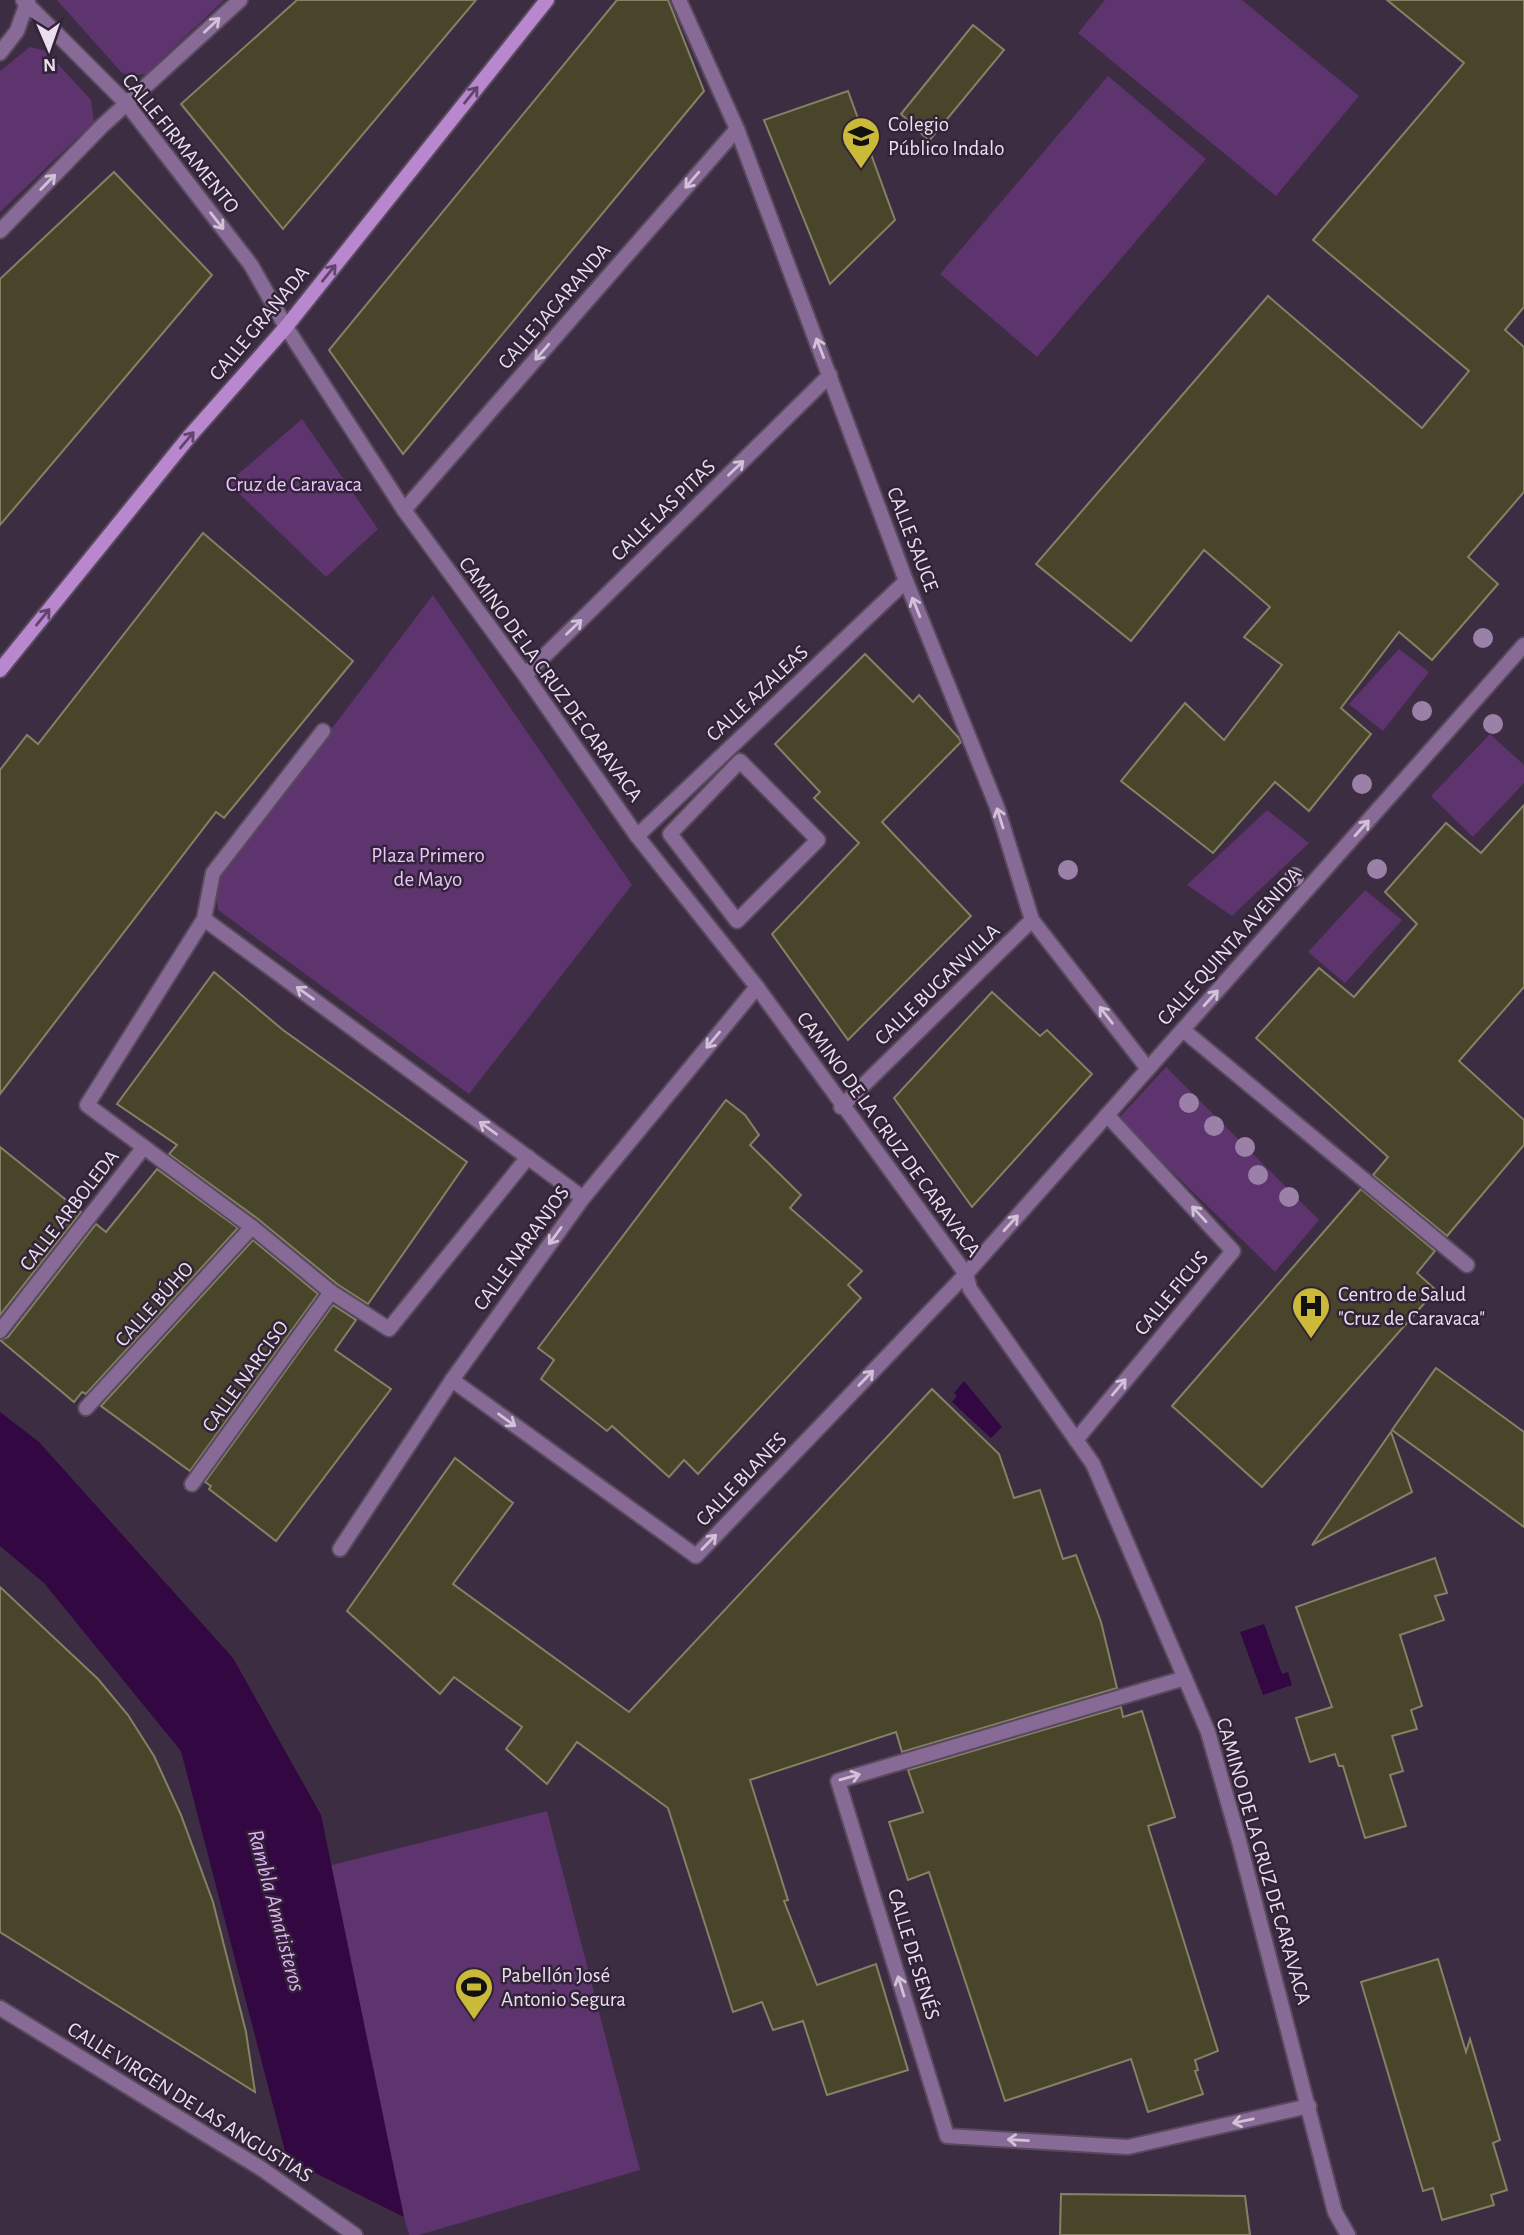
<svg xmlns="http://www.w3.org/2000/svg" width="1524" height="2235" font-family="'Alegreya Sans',sans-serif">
  <rect width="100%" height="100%" fill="#3c2d42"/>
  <g fill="#5d346e">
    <path d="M57,0h167l-78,74 -17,2 -8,-4z"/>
    <path d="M1105,0h137l117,96 -83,100 -198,-163z"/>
    <path d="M30,47l16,4 45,49 3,22 -94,90v-141z"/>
    <path d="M1108,76l98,83 -169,198 -97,-83z"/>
    <path d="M302,419l76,110 -52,48 -98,-94z"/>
    <path d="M433,595l199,290 -163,209 -251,-184 -4,-26z"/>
    <path d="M1399,649l30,23 -46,59 -34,-27z"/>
    <path d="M1490,734l34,31v18l-51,54 -42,-41z"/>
    <path d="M1267,810l42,33 -77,73 -45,-31z"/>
    <path d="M1365,890l37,30 -57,63 -37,-31z"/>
    <path d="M1166,1067l153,153 -44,52 -157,-153z"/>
    <path d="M547,1811l93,359 -221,65h-10l-105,-363z"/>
  </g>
  <g fill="#330742">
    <path d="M964,1381l38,46 -11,11 -39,-36 5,-6 -3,-3z"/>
    <path d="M0,1412l39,30 194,216 88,157 83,402 -117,-58 -106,-408 -137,-168 -44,-37z"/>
    <path d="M1264,1624l18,50 6,-2 4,13 -29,10 -23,-63z"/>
  </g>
  <g fill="#49452b" stroke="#858165" stroke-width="2">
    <path d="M297,0h179l-193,229 -102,-125z"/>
    <path d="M617,0h51l36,91 -301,363 -74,-104z"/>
    <path d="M1387,0h137v307l-19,23 19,17v145l-56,65 30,27 -66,76 -33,-28 -58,76 30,26 -62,77 -34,-29 -62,71 -92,-72 64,-78 39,37 58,-75 -38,-28 26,-30 -66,-57 -73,91 -95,-77 232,-268 154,132 47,-57 -156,-131 151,-177z"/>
    <path d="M973,25l31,25 -75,91 -28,-27z"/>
    <path d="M848,91l47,129 -65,64 -66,-164z"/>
    <path d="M114,172l98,103 -212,250v-246z"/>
    <path d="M203,533l150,128 -129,157 -8,-6 -216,282v-324l27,-35 11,9z"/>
    <path d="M865,654l48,48 6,-7 40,43 2,4 -79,80 89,94 -123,124 -76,-106 87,-91 -45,-45 6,-6 -45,-48z"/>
    <path d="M1524,805v182l-65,74 65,59v25l-77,91 -74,-61 15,-18 -132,-119 63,-70 35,29 63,-73 -32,-32 61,-69 35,30z"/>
    <path d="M214,972l69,58 184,132 -99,142 -31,-20 -79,-65 -89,-65 8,-9 -60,-41z"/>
    <path d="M992,992l48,44 7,-6 45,44 -120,133 -78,-109z"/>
    <path d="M726,1100l19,15 14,20 -9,10 51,50 -11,13 72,63 -14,14 13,13 -163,176 -14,-14 -15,17 -57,-51 -5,5 -66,-52 13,-19 -16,-12z"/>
    <path d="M0,1147l81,65 -81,103z"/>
    <path d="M157,1169l81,59 -152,166 -4,-2 -8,10 -74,-62 8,-3 88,-113 10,8z"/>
    <path d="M1361,1189l74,62 -18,22 19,17 -174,197 -90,-81z"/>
    <path d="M253,1240l65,54 -128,177 -89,-65z"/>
    <path d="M333,1305l23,15 -21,30 56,39 -115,152 -67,-52 2,-3 -6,-4z"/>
    <path d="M1436,1368l88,64v95l-132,-97z"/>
    <path d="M932,1389l67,65 15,44 26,-8 23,69 13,-4 25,67 16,66 -215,64 -6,-20 -146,48 38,120 -4,1 33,84 59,-21 32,106 -81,25 -24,-74 -30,9 -11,-28 -29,10 -65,-204 -91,-66 -30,42 -41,-35 16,-22 -68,-50 -14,17 -93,-83 108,-153 58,45 -60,81 176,128z"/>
    <path d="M1391,1432l21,60 -100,53z"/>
    <path d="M1435,1558l12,35 -12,3 9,24 -44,15 22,71 -11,4 6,19 -25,7 11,35 -13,4 16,51 -41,12 -22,-72h-4l-4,-12 -25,8 -14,-44 36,-11 -36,-100z"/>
    <path d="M0,1587l98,92 30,36 26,41 27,59 32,87 33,130 9,60 -255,-160z"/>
    <path d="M1121,1707l2,10 19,-6 33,106 -27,9 70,225 -23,9 3,10 -3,1 8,23 -55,18 -17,-53 -126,42 -76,-229 -21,8 -19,-58 34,-10 -15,-42z"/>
    <path d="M1438,1959l28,93 4,-13 30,101 -7,3 14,47 -16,5 3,10 -52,15 -9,-32 -10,3 -62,-209z"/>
    <path d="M1061,2194l184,2 5,39h-190z"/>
  </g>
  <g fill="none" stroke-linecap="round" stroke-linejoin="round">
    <defs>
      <path id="pedestrian" d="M740,761l78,79 -81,81 -67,-87z"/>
      <g id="minor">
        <path d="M23,0l104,104 124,161 35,62"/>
        <path d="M679,0l58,129 169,452 91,226 35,113 116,149"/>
        <path d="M404,510l333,-381"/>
        <path d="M525,675l305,-300"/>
        <path d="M323,731l-110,142 -9,46 -117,186 165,122 79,65 58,37 139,-172"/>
        <path d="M637,836l269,-255"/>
        <path d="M204,919l379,279"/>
        <path d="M1183,1030l284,235"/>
        <path d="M841,1107l191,-187"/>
        <path d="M0,1331l144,-184"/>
        <path d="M452,1380l244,176 270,-282"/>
        <path d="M86,1408l166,-181"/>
        <path d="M1076,1440l157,-189 -126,-136"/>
        <path d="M192,1484l139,-192"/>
        <path d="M340,1549l112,-169 131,-182 174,-211"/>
        <path d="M1185,1678l-347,103 109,355 181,11 181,-41"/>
      </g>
      <g id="tertiary">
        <path d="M0,53l17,-22 11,-31"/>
        <path d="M0,231l102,-105 138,-126"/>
        <path d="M286,327l118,183 121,165 112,161 120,151 209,287 4,15 123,175 115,268 31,109 96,371 13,23"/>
        <path d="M966,1274l558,-629"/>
        <path d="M0,2008l262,161 93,66"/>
      </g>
      <path id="secondary" d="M0,670l188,-232 98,-111 261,-327"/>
    </defs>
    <use href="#pedestrian" stroke="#58495d" stroke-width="18"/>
    <use href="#minor" stroke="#58495d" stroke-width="18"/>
    <use href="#tertiary" stroke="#58495d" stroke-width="18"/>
    <use href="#secondary" stroke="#58495d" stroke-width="18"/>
    <use href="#pedestrian" stroke="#886a96" stroke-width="14"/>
    <use href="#minor" stroke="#886a96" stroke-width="14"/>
    <use href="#tertiary" stroke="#886a96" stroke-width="14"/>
    <use href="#secondary" stroke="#b887cd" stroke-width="14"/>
  </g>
  <g fill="#9b81a7">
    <circle cx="1483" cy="638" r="10"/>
    <circle cx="1422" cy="711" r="10"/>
    <circle cx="1493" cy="724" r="10"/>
    <circle cx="1362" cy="784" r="10"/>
    <circle cx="1377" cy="869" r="10"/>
    <circle cx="1068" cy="870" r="10"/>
    <circle cx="1294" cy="877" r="10"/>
    <circle cx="1189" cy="1103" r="10"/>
    <circle cx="1214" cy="1126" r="10"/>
    <circle cx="1245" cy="1147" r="10"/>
    <circle cx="1258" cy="1175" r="10"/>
    <circle cx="1289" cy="1197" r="10"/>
  </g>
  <defs><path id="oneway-shaft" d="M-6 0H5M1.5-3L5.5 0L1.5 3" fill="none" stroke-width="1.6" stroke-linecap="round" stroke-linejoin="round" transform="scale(1.75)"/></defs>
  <g stroke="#d1c2d7">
    <use href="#oneway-shaft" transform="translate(212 25) rotate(-43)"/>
    <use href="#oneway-shaft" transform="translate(692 180) rotate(131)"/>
    <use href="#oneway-shaft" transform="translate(48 182) rotate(-46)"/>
    <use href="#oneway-shaft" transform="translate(217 221) rotate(52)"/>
    <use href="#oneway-shaft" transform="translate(820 348) rotate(-111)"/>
    <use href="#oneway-shaft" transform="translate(542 352) rotate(131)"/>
    <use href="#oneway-shaft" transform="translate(736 468) rotate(-44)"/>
    <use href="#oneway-shaft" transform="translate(916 607) rotate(-112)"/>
    <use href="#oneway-shaft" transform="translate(574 627) rotate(-44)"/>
    <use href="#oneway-shaft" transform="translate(1000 818) rotate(-107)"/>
    <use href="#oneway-shaft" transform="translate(1362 828) rotate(-48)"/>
    <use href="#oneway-shaft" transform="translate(305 993) rotate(-144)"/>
    <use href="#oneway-shaft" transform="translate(1211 998) rotate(-48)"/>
    <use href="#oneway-shaft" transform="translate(1106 1015) rotate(-128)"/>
    <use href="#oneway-shaft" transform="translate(713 1040) rotate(130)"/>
    <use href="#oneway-shaft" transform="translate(488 1128) rotate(-144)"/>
    <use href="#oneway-shaft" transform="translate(1199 1214) rotate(-133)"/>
    <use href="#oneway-shaft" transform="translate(1011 1223) rotate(-48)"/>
    <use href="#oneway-shaft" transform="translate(555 1236) rotate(126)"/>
    <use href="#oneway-shaft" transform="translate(866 1378) rotate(-46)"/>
    <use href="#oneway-shaft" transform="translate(1119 1387) rotate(-50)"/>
    <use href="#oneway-shaft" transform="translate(507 1420) rotate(36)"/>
    <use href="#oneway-shaft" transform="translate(709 1542) rotate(-46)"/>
    <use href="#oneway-shaft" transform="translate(850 1777) rotate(-16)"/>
    <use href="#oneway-shaft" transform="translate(901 1986) rotate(-107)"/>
    <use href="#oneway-shaft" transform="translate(1243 2121) rotate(168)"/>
    <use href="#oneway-shaft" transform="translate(1018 2140) rotate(-177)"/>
  </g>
  <g stroke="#61466c">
    <use href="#oneway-shaft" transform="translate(471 95) rotate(-51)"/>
    <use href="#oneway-shaft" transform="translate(329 273) rotate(-51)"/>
    <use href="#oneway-shaft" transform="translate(187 440) rotate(-50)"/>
    <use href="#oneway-shaft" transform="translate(43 617) rotate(-51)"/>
  </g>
  <defs>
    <symbol id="school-pin" viewBox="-11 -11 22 30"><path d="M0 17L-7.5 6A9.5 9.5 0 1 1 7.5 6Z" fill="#cbba39" stroke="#322338"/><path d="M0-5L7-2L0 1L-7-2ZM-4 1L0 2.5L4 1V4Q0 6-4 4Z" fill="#111"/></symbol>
    <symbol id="hospital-pin" viewBox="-11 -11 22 30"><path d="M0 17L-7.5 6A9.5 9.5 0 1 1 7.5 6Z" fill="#cbba39" stroke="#322338"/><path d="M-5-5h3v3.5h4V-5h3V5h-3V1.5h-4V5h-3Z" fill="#111"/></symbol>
    <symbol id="stadium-pin" viewBox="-11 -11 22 30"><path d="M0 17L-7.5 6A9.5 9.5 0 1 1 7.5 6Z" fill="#cbba39" stroke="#322338"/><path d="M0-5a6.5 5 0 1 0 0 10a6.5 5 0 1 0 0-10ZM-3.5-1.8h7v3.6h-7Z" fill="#111"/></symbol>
  </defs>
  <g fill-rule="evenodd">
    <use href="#school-pin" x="839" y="114" width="44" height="60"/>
    <use href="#hospital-pin" x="1289" y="1284" width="44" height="60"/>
    <use href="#stadium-pin" x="452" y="1965" width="44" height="60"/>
  </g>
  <g text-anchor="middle" stroke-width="5" stroke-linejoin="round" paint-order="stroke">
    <g font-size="21" fill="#e9dfed" stroke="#322338" text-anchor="start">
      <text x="888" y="131">Colegio<tspan x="888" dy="24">Público Indalo</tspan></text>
      <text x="1338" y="1301">Centro de Salud<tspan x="1338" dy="24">"Cruz de Caravaca"</tspan></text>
      <text x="501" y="1982">Pabellón José<tspan x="501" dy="24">Antonio Segura</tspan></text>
    </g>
    <g font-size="21" fill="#e9dfed" stroke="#322338">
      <text transform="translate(181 143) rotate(51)" y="7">CALLE FIRMAMENTO</text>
      <text transform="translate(554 306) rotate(-49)" y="7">CALLE JACARANDA</text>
      <text transform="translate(259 323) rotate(-50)" y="7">CALLE GRANADA</text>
      <text transform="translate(663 510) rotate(-44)" y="7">CALLE LAS PITAS</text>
      <text transform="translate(913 539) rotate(69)" y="7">CALLE SAUCE</text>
      <text transform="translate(551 679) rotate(54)" y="7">CAMINO DE LA CRUZ DE CARAVACA</text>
      <text transform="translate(757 693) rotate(-43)" y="7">CALLE AZALEAS</text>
      <text transform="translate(1229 946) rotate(-48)" y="7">CALLE QUINTA AVENIDA</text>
      <text transform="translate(937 984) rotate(-44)" y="7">CALLE BUGANVILLA</text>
      <text transform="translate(889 1134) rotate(54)" y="7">CAMINO DE LA CRUZ DE CARAVACA</text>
      <text transform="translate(69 1210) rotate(-52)" y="7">CALLE ARBOLEDA</text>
      <text transform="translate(521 1248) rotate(-54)" y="7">CALLE NARANJOS</text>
      <text transform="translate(1171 1293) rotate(-50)" y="7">CALLE FICUS</text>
      <text transform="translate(154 1304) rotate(-48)" y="7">CALLE BÚHO</text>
      <text transform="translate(245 1376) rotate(-54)" y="7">CALLE NARCISO</text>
      <text transform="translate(741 1479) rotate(-46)" y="7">CALLE BLANES</text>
      <text transform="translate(1264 1861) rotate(74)" y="7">CAMINO DE LA CRUZ DE CARAVACA</text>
      <text transform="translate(914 1954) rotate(73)" y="7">CALLE DE SENÉS</text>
      <text transform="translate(190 2102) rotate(32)" y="7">CALLE VIRGEN DE LAS ANGUSTIAS</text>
    </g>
    <g font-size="21" fill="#e9c5fa" stroke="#322338">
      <text x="294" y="491">Cruz de Caravaca</text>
      <text x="428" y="862">Plaza Primero<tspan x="428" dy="24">de Mayo</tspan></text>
    </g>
    <g font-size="23" font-style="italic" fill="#e1b0f6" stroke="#322338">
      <text transform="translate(277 1910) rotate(75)" y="8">Rambla Amatisteros</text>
    </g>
  </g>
  <g transform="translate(49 49) rotate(178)" stroke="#322338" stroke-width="5" paint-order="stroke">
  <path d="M0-5L12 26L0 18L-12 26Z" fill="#e9dfed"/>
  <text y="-10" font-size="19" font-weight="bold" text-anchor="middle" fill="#e9dfed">N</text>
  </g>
</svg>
